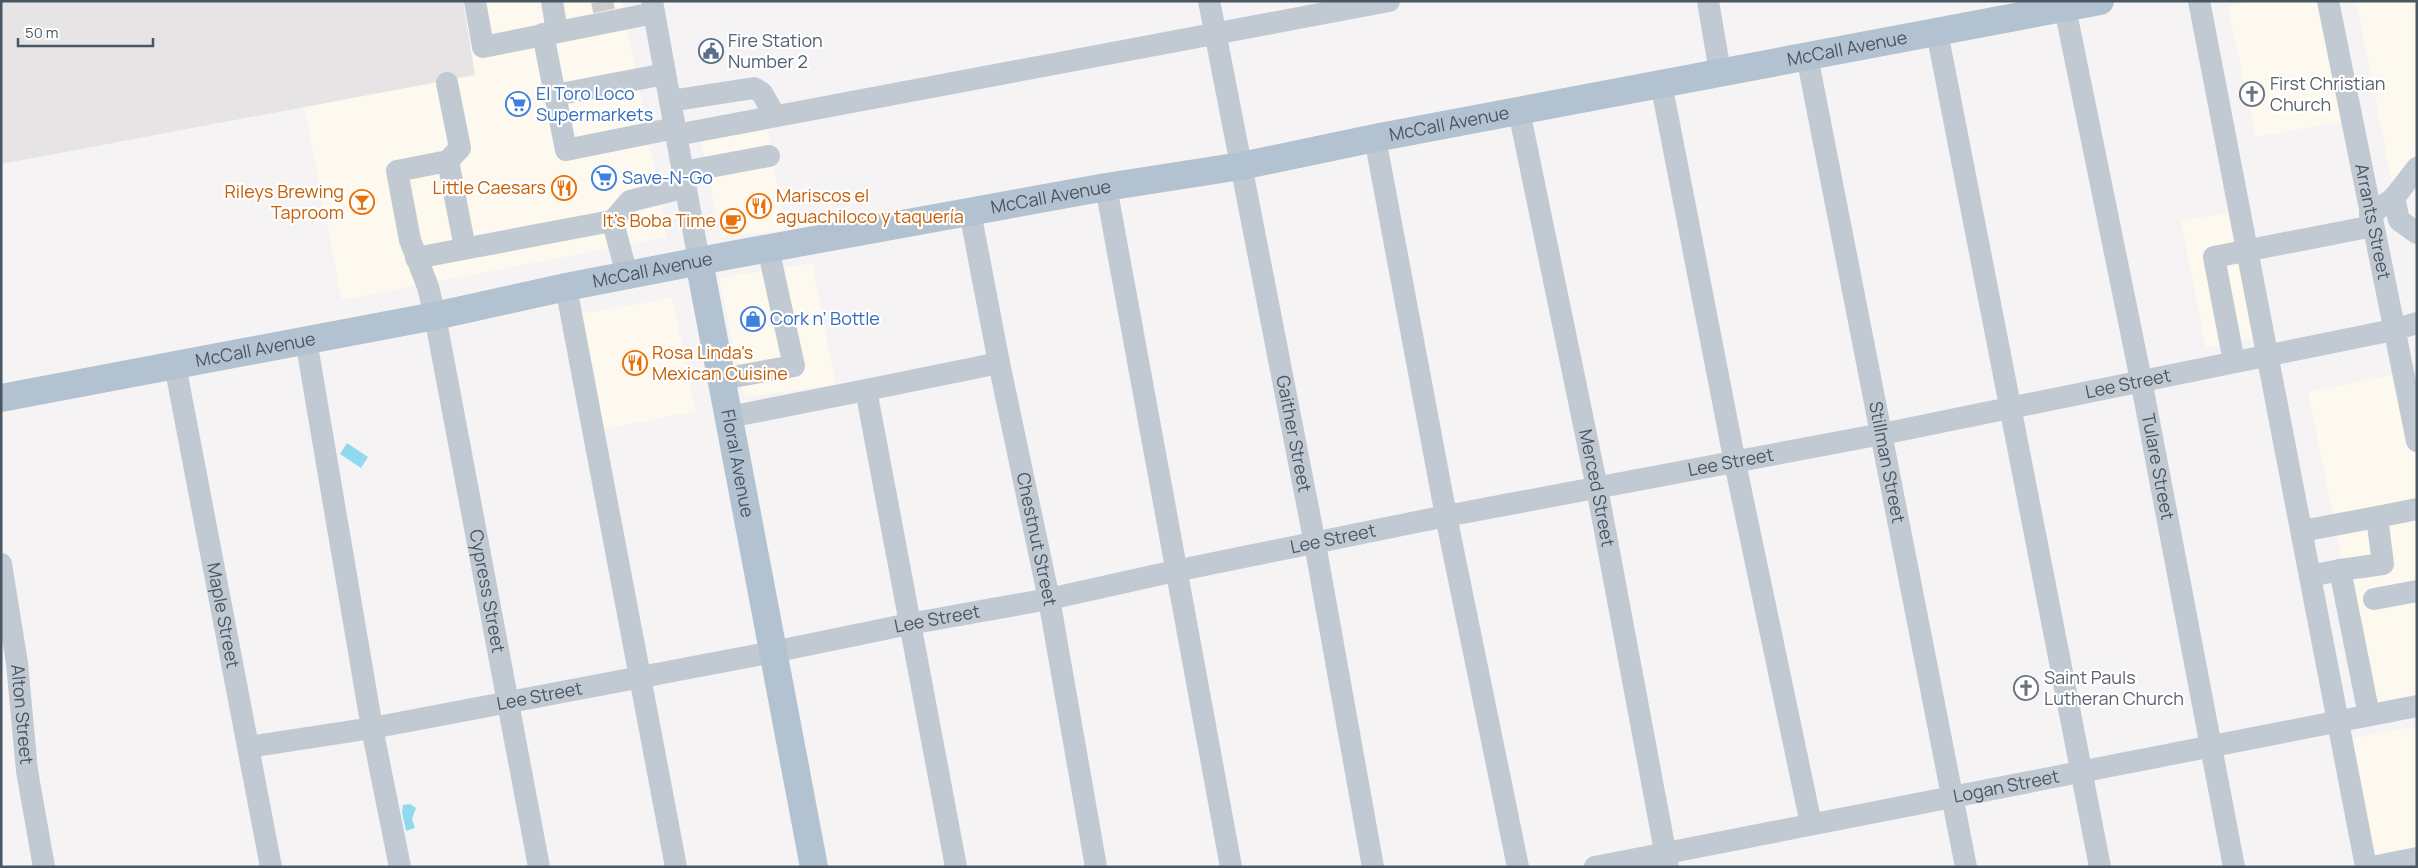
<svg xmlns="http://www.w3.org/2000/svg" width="2418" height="868" font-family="Manrope,sans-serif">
  <rect width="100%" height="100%" fill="#f5f3f3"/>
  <g fill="#fdf9ef">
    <path d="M463,1h159l45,236 -325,63 -38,-194 171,-31z"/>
    <path d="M2255,1h77l24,118 -100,18 -28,-131z"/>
    <path d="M2356,1h61v151l-24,35z"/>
    <path d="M765,115l20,115 -64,7 -22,-109z"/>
    <path d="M2232,212l27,125 -53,11 -25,-127z"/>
    <path d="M812,263l24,122 -92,12 -25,-119z"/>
    <path d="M672,298l24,113 -96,19 -21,-116z"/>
    <path d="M2405,372l12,54v276l-45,9 -64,-319z"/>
    <path d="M2417,726v141h-59l-6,-126 2,-3z"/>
  </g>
  <path fill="#e6e4e5" d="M1,1h462l12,74 -474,89z"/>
  <g fill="#90daee">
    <path d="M347,443l21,14 -7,11 -21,-14z"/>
    <path d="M410,804l6,4 -4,11 3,9 -9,3 -4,-19 1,-7z"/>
  </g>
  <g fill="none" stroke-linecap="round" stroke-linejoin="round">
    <path stroke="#caccce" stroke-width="22" stroke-dasharray="22 11" stroke-linecap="butt" d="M602,1l2,10"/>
    <g stroke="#c1cad2" stroke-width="22">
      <path d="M475,1l8,46 171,-34"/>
      <path d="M552,1l5,31"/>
      <path d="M652,1l47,260"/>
      <path id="s1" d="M1209,1l106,543 58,323"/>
      <path d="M1708,1l12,71"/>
      <path d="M2199,1l167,866"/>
      <path id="s2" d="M2328,1l89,440"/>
      <path id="s3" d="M2065,8l76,372 93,487"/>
      <path d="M1937,32l163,835"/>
      <path d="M543,34l12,61 110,-21"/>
      <path id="s4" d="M1807,56l159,811"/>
      <path d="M447,83l13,65 -12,13"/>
      <path d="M1661,83l74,380 76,361"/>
      <path d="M555,95l11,55 109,-22"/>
      <path d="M670,101l84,-13 8,5 13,23"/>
      <path id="s5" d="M1519,111l78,377 71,379"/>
      <path d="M676,135l713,-134"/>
      <path d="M1375,138l71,378 72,351"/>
      <path d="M683,172l86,-16"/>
      <path d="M1106,187l125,680"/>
      <path d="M2394,197l5,23 18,13"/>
      <path id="s6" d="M970,212l29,151 50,236 47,268"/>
      <path d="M2370,214l23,-15 24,-31"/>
      <path d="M610,224l20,-23 56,-14"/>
      <path id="s7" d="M465,248l-17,-87 -51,10 13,69 18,47 7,29 104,551"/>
      <path d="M416,258l190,-36 8,4 13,49"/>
      <path d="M566,287l110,580"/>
      <path d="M306,340l66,388 28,139"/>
      <path d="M2234,362l-20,-105 159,-31"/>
      <path id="s8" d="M175,365l96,502"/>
      <path d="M722,379l72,-13 -26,-118"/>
      <path d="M866,390l133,-27"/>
      <path d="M729,417l137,-27 90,477"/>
      <path d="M2377,517l40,-8"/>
      <path d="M2302,531l75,-14 6,47 -43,6"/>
      <path id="s9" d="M1,564l16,99 10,108 17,96"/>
      <path d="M2310,576l30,-6 29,145"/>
      <path d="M2374,599l43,-8"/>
      <path id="s10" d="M249,747l123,-19 401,-76 136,-28 140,-25 126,-28 271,-55 436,-82 511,-104 24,-7"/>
      <path id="s11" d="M1595,867l822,-161"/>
      <path d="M2372,867l45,-9"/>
    </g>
    <g stroke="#b3c2d1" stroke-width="28">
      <path id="s12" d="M699,261l115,606"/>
      <path id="s13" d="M1,398l434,-82 131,-29 160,-31 380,-69 135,-21 134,-28 725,-137"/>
    </g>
  </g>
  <defs>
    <symbol id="civic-ring" viewBox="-11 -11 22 22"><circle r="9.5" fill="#fff" stroke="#5c6f8a" stroke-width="1.5"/><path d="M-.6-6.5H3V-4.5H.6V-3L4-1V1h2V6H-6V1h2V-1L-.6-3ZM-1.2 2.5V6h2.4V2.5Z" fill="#5c6f8a"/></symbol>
    <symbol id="church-ring" viewBox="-11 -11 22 22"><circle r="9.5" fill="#fff" stroke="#6b7280" stroke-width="1.5"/><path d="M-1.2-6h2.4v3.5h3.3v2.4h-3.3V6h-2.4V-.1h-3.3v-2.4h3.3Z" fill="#6b7280"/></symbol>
    <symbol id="supermarket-ring" viewBox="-11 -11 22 22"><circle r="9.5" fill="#fff" stroke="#3f7fe0" stroke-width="1.5"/><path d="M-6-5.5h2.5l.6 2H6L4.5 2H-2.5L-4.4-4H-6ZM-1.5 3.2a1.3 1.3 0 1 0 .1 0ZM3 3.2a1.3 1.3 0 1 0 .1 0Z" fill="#3f7fe0"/></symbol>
    <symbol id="restaurant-ring" viewBox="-11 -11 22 22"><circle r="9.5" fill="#fff" stroke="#e8710a" stroke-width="1.5"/><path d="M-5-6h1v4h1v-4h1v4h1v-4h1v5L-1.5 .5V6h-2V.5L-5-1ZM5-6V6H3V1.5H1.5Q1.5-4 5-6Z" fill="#e8710a"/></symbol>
    <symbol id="bar-ring" viewBox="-11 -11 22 22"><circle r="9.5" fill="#fff" stroke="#e8710a" stroke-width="1.5"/><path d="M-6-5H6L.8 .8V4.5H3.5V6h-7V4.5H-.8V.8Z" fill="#e8710a"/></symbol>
    <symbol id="cafe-ring" viewBox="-11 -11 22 22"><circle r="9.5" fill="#fff" stroke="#e8710a" stroke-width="1.5"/><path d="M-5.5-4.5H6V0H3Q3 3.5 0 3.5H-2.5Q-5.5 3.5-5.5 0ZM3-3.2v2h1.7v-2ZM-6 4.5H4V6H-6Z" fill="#e8710a"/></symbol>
    <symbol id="shop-ring" viewBox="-11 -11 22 22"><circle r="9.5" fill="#fff" stroke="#3f7fe0" stroke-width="1.5"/><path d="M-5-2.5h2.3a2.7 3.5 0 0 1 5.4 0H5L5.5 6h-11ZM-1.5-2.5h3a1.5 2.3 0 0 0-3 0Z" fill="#3f7fe0"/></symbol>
  </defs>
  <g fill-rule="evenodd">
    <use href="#civic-ring" x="697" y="37" width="28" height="28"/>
    <use href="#church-ring" x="2238" y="80" width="28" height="28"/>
    <use href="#supermarket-ring" x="504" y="90" width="28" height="28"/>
    <use href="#supermarket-ring" x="590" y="164" width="28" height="28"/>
    <use href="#restaurant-ring" x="550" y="174" width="28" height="28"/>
    <use href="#bar-ring" x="348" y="188" width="28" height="28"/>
    <use href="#restaurant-ring" x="745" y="192" width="28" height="28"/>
    <use href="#cafe-ring" x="719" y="207" width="28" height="28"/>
    <use href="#shop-ring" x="739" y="305" width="28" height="28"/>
    <use href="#restaurant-ring" x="621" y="349" width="28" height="28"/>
    <use href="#church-ring" x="2012" y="674" width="28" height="28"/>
  </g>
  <g text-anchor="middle" stroke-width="4.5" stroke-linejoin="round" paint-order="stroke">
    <g font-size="18" fill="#4e5e75" stroke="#fff" text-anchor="start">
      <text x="728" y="47">Fire Station<tspan x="728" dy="21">Number 2</tspan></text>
    </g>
    <g font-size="18" fill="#4a5661" stroke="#fff">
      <text dy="6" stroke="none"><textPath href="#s13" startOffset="1879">McCall Avenue</textPath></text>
      <text dy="6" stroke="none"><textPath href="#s13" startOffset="1474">McCall Avenue</textPath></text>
      <text dy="6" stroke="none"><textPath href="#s13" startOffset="1069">McCall Avenue</textPath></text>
      <text dy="6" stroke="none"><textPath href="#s2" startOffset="225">Arrants Street</textPath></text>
      <text dy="6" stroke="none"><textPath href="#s13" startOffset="664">McCall Avenue</textPath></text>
      <text dy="6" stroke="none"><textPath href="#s13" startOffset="259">McCall Avenue</textPath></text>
      <text dy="6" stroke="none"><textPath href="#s10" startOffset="1914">Lee Street</textPath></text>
      <text dy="6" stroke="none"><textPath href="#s1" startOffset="441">Gaither Street</textPath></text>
      <text dy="6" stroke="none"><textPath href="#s4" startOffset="414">Stillman Street</textPath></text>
      <text dy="6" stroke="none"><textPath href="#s10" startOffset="1509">Lee Street</textPath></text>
      <text dy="6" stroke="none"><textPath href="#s12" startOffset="206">Floral Avenue</textPath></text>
      <text dy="6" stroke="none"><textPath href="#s3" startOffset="468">Tulare Street</textPath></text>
      <text dy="6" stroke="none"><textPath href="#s5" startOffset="385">Merced Street</textPath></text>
      <text dy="6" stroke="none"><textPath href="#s6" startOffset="334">Chestnut Street</textPath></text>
      <text dy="6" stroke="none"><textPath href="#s10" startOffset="1104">Lee Street</textPath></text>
      <text dy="6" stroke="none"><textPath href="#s7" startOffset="571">Cypress Street</textPath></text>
      <text dy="6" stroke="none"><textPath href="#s8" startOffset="255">Maple Street</textPath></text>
      <text dy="6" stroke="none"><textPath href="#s10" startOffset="700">Lee Street</textPath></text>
      <text dy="6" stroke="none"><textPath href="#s10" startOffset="295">Lee Street</textPath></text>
      <text dy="6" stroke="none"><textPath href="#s9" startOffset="152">Alton Street</textPath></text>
      <text dy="6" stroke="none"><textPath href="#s11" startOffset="419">Logan Street</textPath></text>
    </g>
    <g font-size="18" fill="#5b616d" stroke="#fff" text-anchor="start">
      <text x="2270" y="90">First Christian<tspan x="2270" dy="21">Church</tspan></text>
      <text x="2044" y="684">Saint Pauls<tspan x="2044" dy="21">Lutheran Church</tspan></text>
    </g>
    <g font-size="18" fill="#366cbe" stroke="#fff" text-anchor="start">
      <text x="536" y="100">El Toro Loco<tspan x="536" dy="21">Supermarkets</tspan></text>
      <text x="622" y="184">Save-N-Go</text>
      <text x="770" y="325">Cork n’ Bottle</text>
    </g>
    <g font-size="18" fill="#c56008" stroke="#fff" text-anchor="end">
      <text x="546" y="194">Little Caesars</text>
      <text x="344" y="198">Rileys Brewing<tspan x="344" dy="21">Taproom</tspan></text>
      <text x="776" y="202" text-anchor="start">Mariscos el<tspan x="776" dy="21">aguachiloco y taquería</tspan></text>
      <text x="716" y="227">It's Boba Time</text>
      <text x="652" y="359" text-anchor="start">Rosa Linda's<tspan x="652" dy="21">Mexican Cuisine</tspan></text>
    </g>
  </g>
  <rect width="2418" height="868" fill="none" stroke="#4a5661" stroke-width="5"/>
  <path d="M18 38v8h135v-8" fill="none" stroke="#4a5661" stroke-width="2.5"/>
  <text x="25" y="38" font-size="15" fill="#4a5661" stroke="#ffffff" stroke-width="4" paint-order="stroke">50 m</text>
</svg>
